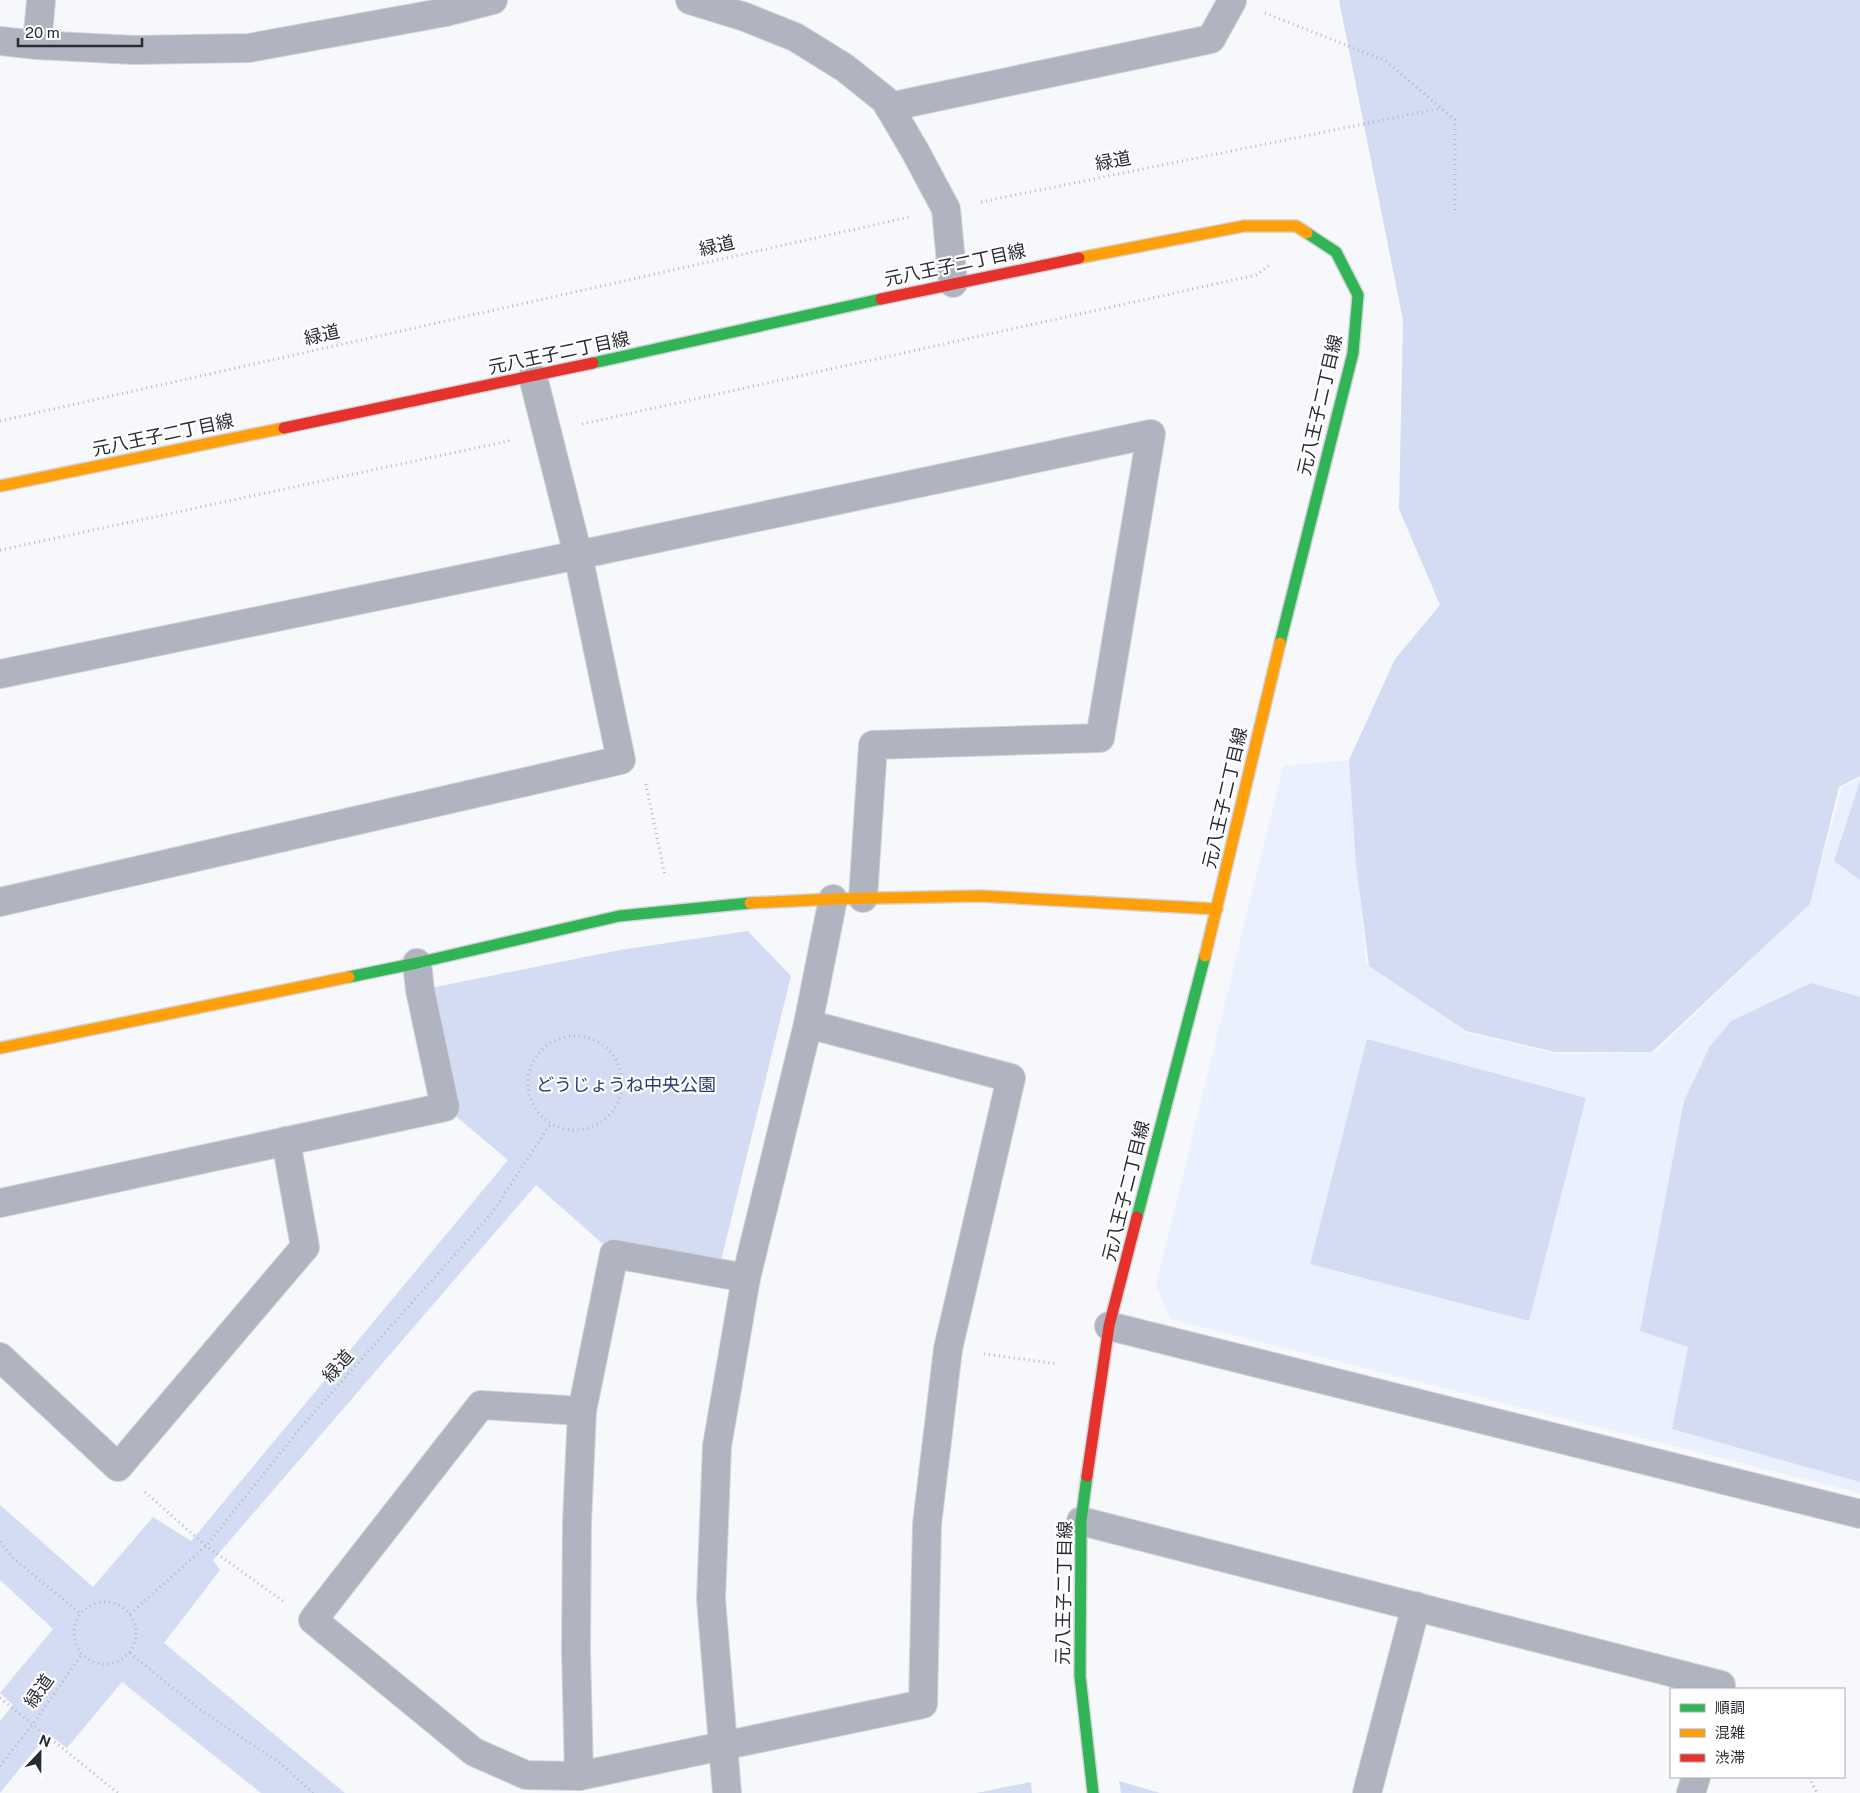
<svg xmlns="http://www.w3.org/2000/svg" width="1860" height="1793" font-family="'Public Sans','Noto Sans JP',sans-serif">
  <rect width="100%" height="100%" fill="#f7f8fc"/>
  <path fill="#ebf0fe" d="M1349,760l17,202 101,71 91,21 98,-2 154,-149 32,-116 18,-9v715l-690,-174 -14,-34 127,-519z"/>
  <g fill="#d4dcf3">
    <path d="M1339,0h521v776l-21,11 -29,117 -158,148h-97l-89,-21 -97,-65 -13,-102 -7,-104 46,-101 45,-54 -41,-96 4,-189z"/>
    <path d="M1860,781v99l-26,-19z"/>
    <path d="M748,931l43,45 -73,297 -104,-19 -78,-69 -323,375 7,10 -56,73 181,150h-84l-139,-111 -55,66 -19,-14 -48,59v-72l13,-16 -13,-12 53,-64 -53,-49v-75l93,82 60,-70 38,24 317,-381 -63,-53 -25,-117 200,-40z"/>
    <path d="M1811,983l49,14v485l-188,-53 16,-82 -48,-16 44,-230 26,-55 21,-25z"/>
    <path d="M1367,1039l219,59 -57,223 -219,-57z"/>
    <path d="M1119,1781l41,12h-39z"/>
    <path d="M1031,1782l1,11h-56z"/>
  </g>
  <g fill="none" stroke-linecap="round" stroke-linejoin="round">
    <defs>
      <g id="street">
        <path d="M690,0l55,17 50,20 50,31 40,32 30,51 31,58 7,74"/>
        <path d="M0,41l37,4 97,5 115,-2 197,-36 47,-12"/>
        <path d="M37,45l4,-45"/>
        <path d="M889,107l322,-68 21,-38"/>
        <path d="M0,674l578,-119 573,-121 -51,304 -227,7 -10,153"/>
        <path d="M0,902l621,-142 -43,-205 -45,-178"/>
        <path d="M0,1203l445,-96 -25,-117 -3,-27"/>
        <path d="M1109,1326l751,188"/>
        <path d="M0,1357l118,110 187,-220 -19,-106"/>
        <path d="M582,1411l-101,-6 -168,215 161,132 52,23 53,1 344,-72 4,-180 21,-175 63,-271 -203,-54"/>
        <path d="M1081,1521l640,164 -2,4"/>
        <path d="M579,1776l-3,-126 1,-128 5,-111 32,-157 132,24"/>
        <path d="M727,1793l-16,-194 6,-153 29,-168 62,-254 25,-125"/>
        <path d="M1367,1793l49,-187"/>
        <path d="M1691,1793l5,-16"/>
      </g>
      <g id="fast">
        <path d="M593,363l288,-64"/>
        <path d="M1280,643l73,-290 5,-58 -22,-43 -29,-19"/>
        <path d="M349,977l68,-14 202,-47 131,-13"/>
        <path d="M1137,1217l68,-261"/>
        <path d="M1087,1476l-6,45 -1,155 13,117"/>
      </g>
      <g id="slow">
        <path d="M1079,258l165,-32h52l11,7"/>
        <path d="M0,486l284,-58"/>
        <path d="M750,903l83,-4 147,-3 237,13"/>
        <path d="M1205,956l75,-313"/>
        <path d="M0,1048l349,-71"/>
      </g>
      <g id="jam">
        <path d="M881,299l198,-41"/>
        <path d="M284,428l309,-65"/>
        <path d="M1087,1476l22,-150 28,-109"/>
      </g>
    </defs>
    <use href="#street" stroke="#d3d4d7" stroke-width="30"/>
    <use href="#fast" stroke="#d3d4d7" stroke-width="14"/>
    <use href="#slow" stroke="#d3d4d7" stroke-width="14"/>
    <use href="#jam" stroke="#d3d4d7" stroke-width="14"/>
    <g stroke="#b4b7be" stroke-width="3" stroke-dasharray="1 4" stroke-linecap="butt">
      <path d="M1265,13l121,48 69,59v91"/>
      <path d="M981,202l461,-94"/>
      <path d="M0,421l909,-204"/>
      <path d="M582,424l674,-149 15,-11"/>
      <path d="M0,550l513,-110"/>
      <path d="M646,784l19,92"/>
      <circle cx="575" cy="1083" r="47"/>
      <path d="M984,1354l74,10"/>
      <path d="M145,1492l61,54 77,55"/>
      <path d="M0,1542l14,17 67,55"/>
      <circle cx="105" cy="1633" r="31"/>
      <path d="M130,1614l76,-68 96,-120 190,-213 59,-90"/>
      <path d="M130,1653l69,56 81,54 33,30"/>
      <path d="M0,1698l118,95"/>
      <path d="M0,1766l33,-42 49,-70"/>
      <path d="M1809,1777l8,16"/>
    </g>
    <use href="#street" stroke="#b0b4c0" stroke-width="28"/>
    <use href="#fast" stroke="#30b455" stroke-width="11"/>
    <use href="#slow" stroke="#ff9f0a" stroke-width="11"/>
    <use href="#jam" stroke="#e5322d" stroke-width="11"/>
  </g>
  <g text-anchor="middle" stroke-width="4.5" stroke-linejoin="round" paint-order="stroke">
    <g font-size="18" fill="#282b32" stroke="#fff">
      <text transform="translate(1113 161) rotate(-11)" y="6">緑道</text>
      <text transform="translate(717 246) rotate(-13)" y="6">緑道</text>
      <text transform="translate(955 265) rotate(-12)" y="6">元八王子二丁目線</text>
      <text transform="translate(322 335) rotate(-13)" y="6">緑道</text>
      <text transform="translate(559 353) rotate(-12)" y="6">元八王子二丁目線</text>
      <text transform="translate(1320 405) rotate(-77)" y="6">元八王子二丁目線</text>
      <text transform="translate(163 435) rotate(-12)" y="6">元八王子二丁目線</text>
      <text transform="translate(1225 798) rotate(-77)" y="6">元八王子二丁目線</text>
      <text transform="translate(1126 1191) rotate(-76)" y="6">元八王子二丁目線</text>
      <text transform="translate(338 1366) rotate(-48)" y="6">緑道</text>
      <text transform="translate(1064 1593) rotate(-89)" y="6">元八王子二丁目線</text>
      <text transform="translate(39 1691) rotate(-55)" y="6">緑道</text>
    </g>
    <g font-size="18" fill="#293b76" stroke="#fff">
      <text x="626" y="1091">どうじょうね中央公園</text>
    </g>
  </g>
  <rect x="1670" y="1688" width="175" height="90" fill="#ffffff" stroke="#a9aaad"/>
  <rect x="1680" y="1704" width="25" height="8" fill="#30b455" stroke="#a9aaad"/>
  <text x="1715" y="1713" font-size="15" fill="#282b32">順調</text>
  <rect x="1680" y="1729" width="25" height="8" fill="#ff9f0a" stroke="#a9aaad"/>
  <text x="1715" y="1738" font-size="15" fill="#282b32">混雑</text>
  <rect x="1680" y="1754" width="25" height="8" fill="#e5322d" stroke="#a9aaad"/>
  <text x="1715" y="1763" font-size="15" fill="#282b32">渋滞</text>
  <g transform="translate(40 1753) rotate(22)" stroke="#ffffff" stroke-width="4" paint-order="stroke">
  <path d="M0-4L9 19L0 12L-9 19Z" fill="#282b32"/>
  <text y="-8" font-size="14" font-weight="bold" text-anchor="middle" fill="#282b32">N</text>
  </g>
  <path d="M18 38v8h124v-8" fill="none" stroke="#282b32" stroke-width="2.5"/>
  <text x="25" y="38" font-size="15" fill="#282b32" stroke="#ffffff" stroke-width="4" paint-order="stroke">20 m</text>
</svg>
